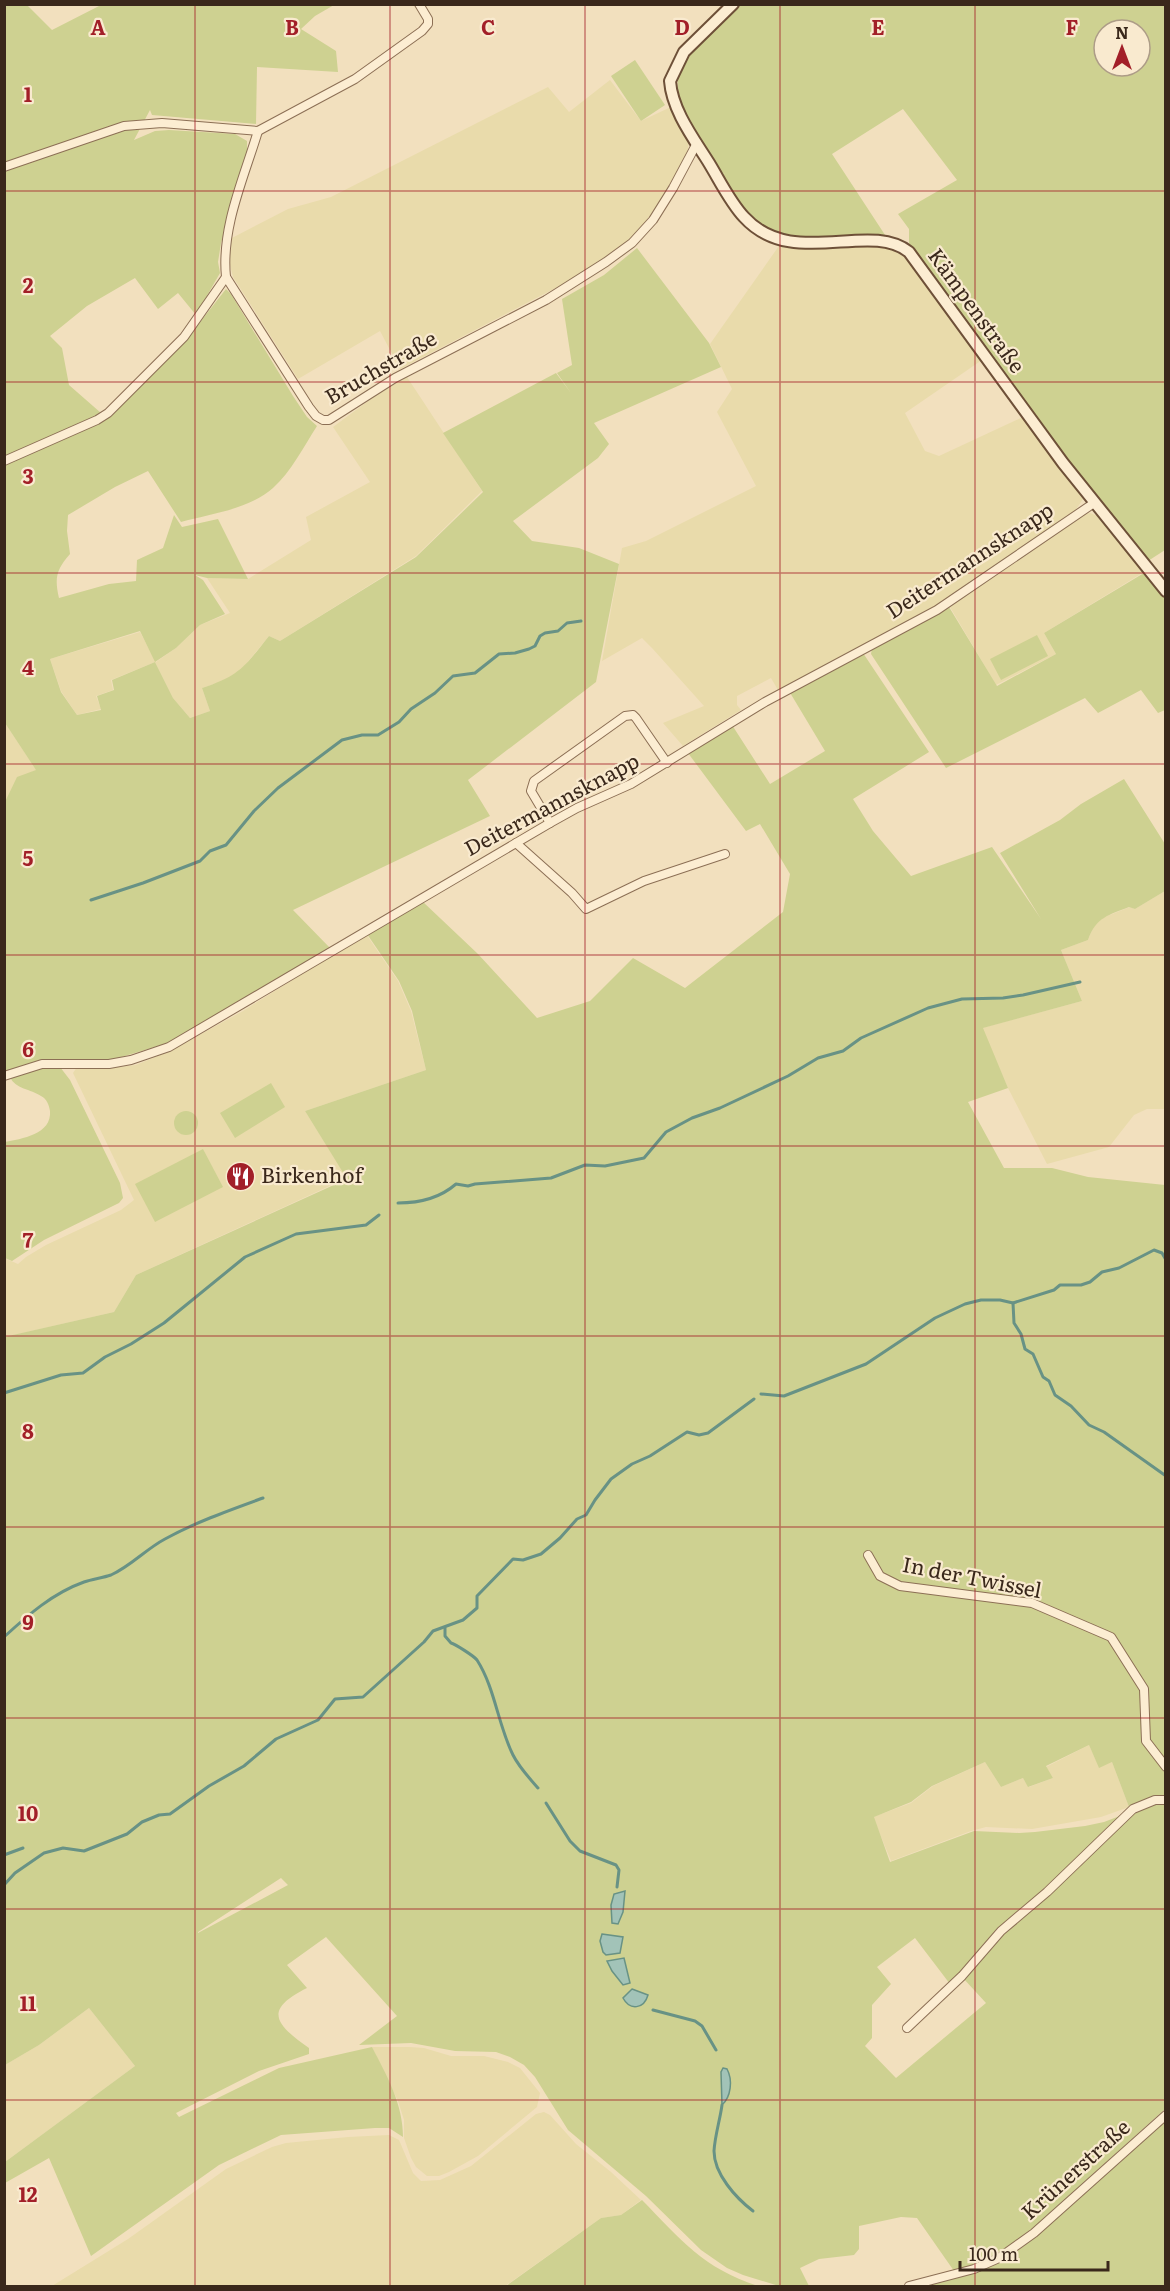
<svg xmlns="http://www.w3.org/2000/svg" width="1170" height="2291" font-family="Literata,serif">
  <rect width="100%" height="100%" fill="#f2e0be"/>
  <g fill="#e9dbab">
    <path d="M610,80l31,41 32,-15 11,20 5,15 -2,13 -23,43 -30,40 -36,29 -198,103 -20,-38 -82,48 -65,-102 -3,-12v-26l58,-30 43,-12 217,-110 21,25z"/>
    <path d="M781,243l30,6 72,-4 20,8 79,107 -77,53 20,38 14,5 84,-39 60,82 -8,12 -140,95 -157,84 -7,-12 -34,18v9l4,5 -58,36 -20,-23 41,-17 -52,-58 -10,-10 -40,23 20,-113 24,-7 110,-55 -39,-74 15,-23 -22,-45z"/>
    <path d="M407,377l75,114 -66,65 -136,85 -11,-5 -28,34 -15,10 -24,8 8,23 -20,7 -17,-20 -18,-36 -44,18 2,10 -17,6 5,13 -24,6 -16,-24 -11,-32 90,-27 16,30 20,-14 24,-23 30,-12 -23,-35 41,1 63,-39 -5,-23 64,-35 -37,-55 42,-31z"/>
    <path d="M1090,513l10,4 44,55 -100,61 12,21 -60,31 -46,-78 53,-39 81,-54z"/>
    <path d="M5,723l32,48 -32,33z"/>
    <path d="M1165,891v218h-18l-13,6 -25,32 -62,17 -39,-76 -26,-60 100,-27 -21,-51 27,-10 5,-13 9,-9 28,-11 5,2z"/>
    <path d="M366,934l32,47 13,30 15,59 -121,41 42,67 -211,97 -22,37 -109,25 -1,-79 14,6 8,-7 20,-12 75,-35 13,-10 -61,-127 4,-6 33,1 26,-3 36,-15 71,-39z"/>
    <path d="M1089,1745l10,22 13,-5 17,45 -28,10 -69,12 -46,-2 -15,4 -80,30 -18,-44 38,-14 22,-17 52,-24 16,25 22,-9 6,9 24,-9 -7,-11z"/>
    <path d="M89,2008l46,58 -130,96v-97l34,-20z"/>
    <path d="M372,2047h37l15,1 27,8h33l24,6 12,6 20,25 -3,14 -59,49 -29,16 -10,4h-12l-11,-9 -5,-9 -7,-20v-18l-6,-19z"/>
    <path d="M544,2112l6,3 26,29 35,28 30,28 -20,15 -20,3 -96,68h-453l76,-47 98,-70 46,-22 14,-4 62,-6 41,-2 10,5 14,33 8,8 19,-1 31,-14 65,-52z"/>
  </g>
  <g fill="#ced191" fill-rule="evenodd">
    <path d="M5,5h22l25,25 49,-25h233l-19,11 -14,13 35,22 2,21 -81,-5 -1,57 -104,-9 -2,-5 -16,30 21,-9 14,-1 66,4 12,7v16l-26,86 -3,19 2,11 -24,42 -18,-22 -20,16 -23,-31 -48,28 -37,30 12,12 7,37 32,28 -22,13 -74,31z"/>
    <path d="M740,5h425v545l-17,11 -58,-69 -181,-246v-17l-11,-15 59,-34 -54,-71 -71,45 55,84c-38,0 -102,10 -132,-17 -14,-13 -23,-30 -32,-47l2,-1 -2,1c-22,-32 -65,-84 -35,-121 15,-18 34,-33 52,-48zM1104,30h36v36h-36z"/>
    <path d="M635,60l30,45 -24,16 -30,-45z"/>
    <path d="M637,248l72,95 12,24 -127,56 15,21 -11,14 -85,63 19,20 47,7 40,16 -23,118 -128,98 22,36 -197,94 37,38 -162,95 -60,18 -70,1 -33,10 -1,-268 13,-27 19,-7 -31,-47v-259l95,-42 38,-33 48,-49 40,-51 5,5 62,102 14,21 10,9c-13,20 -26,46 -44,62 -23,21 -63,26 -92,34l-33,-51 -33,16 -47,28 -1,16 3,23c-13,15 -16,23 -11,44l50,-14 27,-3 1,-21 26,-12 11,-33 8,12 36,-8 30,60 -41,-1 -12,-3 8,5 22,34 -25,11 -24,23 -21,14 18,36 17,20 20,-7 -8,-23c38,-12 43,-22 67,-52l11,5 136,-84 67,-65 -40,-59 113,-60 15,20 -14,-20 15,-8 -10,-66 42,-24zM140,631l15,31 -43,18 2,10 -17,6 4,14 -24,5 -16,-23 -11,-33z"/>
    <path d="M1144,573l21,24v113l-7,3 -17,-23 -43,23 -13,-15 -139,70 -75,-114 1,-6 77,-41 48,79 59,-32 -12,-21z"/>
    <path d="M1037,635l11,21 -47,24 -11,-21z"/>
    <path d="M863,653l66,99 -76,47 20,32 38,45 81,-29 49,72 -41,-66 60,-33 21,-16 43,-25 41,65v47l-30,18 -6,-2c-20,8 -33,10 -41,33l-27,10 21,51 -99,27 25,60 -40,14 36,66h48l36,9 77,8v924l-127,115 -37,28 -27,13 -20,6 -37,-53 -16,-1 -42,9v23l-5,6 -35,4 -19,9 9,18h-30l-36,-11 -16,-7 -26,-18 -55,-54 -78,-66 -33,-53 -11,-12 -14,-8 -14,-5 -41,-1 -44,-8 -52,2 38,-29 -71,-79 -39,28 20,23c-44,22 -32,36 2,60v6l-50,17 -83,42 3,4 100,-49 93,-21c15,29 31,57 31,90l-14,-9h-14l-94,7 -62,30 -128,91 -42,-98 -44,25v-21l130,-96 -46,-58 -50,37 -34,20 -1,-728 110,-25 22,-37 211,-96 -42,-68 121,-41 -14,-59 -13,-30 -32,-47 55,-33 56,53 59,64 53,-17 43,-43 52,30 98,-76 7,-38 -30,-50 -14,7 -58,-78 44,-28 38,59 55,-33 -36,-60zM1089,1745l10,23 13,-6 17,45 15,-5 -141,130 -40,46 23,25 -90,75 -31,-32 7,-8v-33l19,-21 -14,-17 38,-29 35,46 175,-170 -21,8 -19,4 -50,6 -16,1 -45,-2 -84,31 -16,-45 37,-15 21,-16 53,-24 16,25 22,-9 5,9 25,-9 -7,-12zM281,1878l7,7 -90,48v-1z"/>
    <path d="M60,1067l10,13 50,103 3,15 -4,5 -75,37 -32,21 -7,-3 -1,-116c18,-3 48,-8 46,-31 -1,-6 -3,-12 -9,-15 -10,-7 -26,-7 -31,-19l33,-9z"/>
    <path d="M271,1083l14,24 -50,31 -15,-25z"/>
    <circle cx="186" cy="1123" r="12"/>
    <path d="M203,1149l20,38 -68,35 -20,-38z"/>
    <path d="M1165,2120v166h-240l52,-14 30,-13 32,-25z"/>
    <path d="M642,2200c39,40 61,68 116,86h-252l95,-68 20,-3z"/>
  </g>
  <g fill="#a2c3b8" stroke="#689285" stroke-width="1.5">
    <path d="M625,1891l-2,21 -5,12 -6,-1 -1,-18 3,-11z"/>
    <path d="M602,1934l21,3 -3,16 -14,2 -3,-3 -3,-11z"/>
    <path d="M624,1958l6,25 -7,2 -11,-14 -5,-10z"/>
    <path d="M632,1989l16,6c-4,14 -18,16 -25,3z"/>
    <path d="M723,2068l4,1c6,11 4,28 -5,36l-1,-33z"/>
  </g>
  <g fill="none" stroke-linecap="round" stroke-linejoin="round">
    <g stroke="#689285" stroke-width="3">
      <path d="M91,900l52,-17 57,-22 10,-10 16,-6 28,-34 24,-23 64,-48 20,-5h16l21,-13 12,-13 24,-16 18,-17 22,-3 24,-19 16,-1 14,-4 6,-3 5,-10 5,-3 13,-2 9,-8 14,-2"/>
      <path d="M398,1203c21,0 42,-5 58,-19l12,2 7,-2 76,-6 34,-13 20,1 39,-8 22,-26 26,-14 28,-10 68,-32 30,-18 25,-7 18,-13 67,-30 34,-9 41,-1 20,-3 57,-13"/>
      <path d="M1013,1303l1,20 7,11 4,15 8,5 10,23 6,4 6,14 16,11 18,19 15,7 62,44"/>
      <path d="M4,1393l57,-18 22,-2 22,-16 26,-13 33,-21 81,-66 51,-23 70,-9 13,-10"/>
      <path d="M761,1394l23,2 82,-32 69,-46 30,-14 16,-4h19l13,3 41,-13 6,-5h21l9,-3 12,-10 17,-4 35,-18 8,3 4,7"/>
      <path d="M445,1628v8l6,7c4,1 23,13 26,17 18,28 21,65 36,95 6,12 16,23 25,33"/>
      <path d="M4,1637c24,-22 49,-44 80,-55 9,-3 18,-4 27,-7 20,-9 35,-26 54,-36 31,-17 65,-29 98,-41"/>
      <path d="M546,1803l24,38 10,10 36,14 3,5 -2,17"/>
      <path d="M4,1855l19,-7"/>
      <path d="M4,1885l11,-12 29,-20 19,-5 21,3 43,-17 15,-12 17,-7 11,-1 39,-28 35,-20 32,-27 42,-19 17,-21 28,-2 61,-55 9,-11 30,-11 14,-12v-12l36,-37 10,1 18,-6 19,-16 17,-19 9,-4 9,-15 16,-21 21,-15 18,-8 37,-24 12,3 9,-2 46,-34"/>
      <path d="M653,2010l42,11 7,5 14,24"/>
      <path d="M722,2105c-2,15 -7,30 -8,46 0,23 22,47 39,60"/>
    </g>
    <defs>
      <g id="street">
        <path d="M258,131c-14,47 -37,96 -32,146l83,130 7,9 7,4h6l66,-42 151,-78 60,-38 26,-19 21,-23 20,-32 24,-45"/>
        <path d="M4,167l120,-41 38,-3 96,8 97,-52 67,-48 6,-7v-5l-9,-15"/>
        <path d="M4,461l93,-41 11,-7 76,-76 42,-60"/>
        <path d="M550,823l-19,-32 3,-10 91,-65 8,-1 3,3 31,45"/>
        <path d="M516,843l56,50 14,16 58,-28 81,-27"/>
        <path d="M4,1076l38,-12h67l22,-4 38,-13 381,-224 27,-15 54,-24 134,-82 172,-92 157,-107"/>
        <path d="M868,1555l12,21 20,10 132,17 79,34 33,52 2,52 20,26"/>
        <path d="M907,2028l55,-52 39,-45 46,-39 86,-83 22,-9h11"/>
        <path d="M909,2286l65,-17 25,-11 35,-25 132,-118"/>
      </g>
      <path id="secondary" d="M733,4l-49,48 -14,29c2,29 24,58 39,82 11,18 21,39 35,54 48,53 125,3 165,35l154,211 103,128"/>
    </defs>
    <use href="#street" stroke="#8c6f55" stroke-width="10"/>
    <use href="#secondary" stroke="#6e5038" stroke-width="14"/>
    <use href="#street" stroke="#fcedd2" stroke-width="8"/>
    <use href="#secondary" stroke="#fcedd2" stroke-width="10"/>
  </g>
  <path fill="none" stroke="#a21f28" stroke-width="1.5" stroke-opacity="0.55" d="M195,4v2282M390,4v2282M585,4v2282M780,4v2282M975,4v2282M4,191h1162M4,382h1162M4,573h1162M4,764h1162M4,955h1162M4,1146h1162M4,1336h1162M4,1527h1162M4,1718h1162M4,1909h1162M4,2100h1162"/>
  <defs>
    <symbol id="restaurant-disc" viewBox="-11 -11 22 22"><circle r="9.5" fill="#a21f28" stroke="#f9eacf"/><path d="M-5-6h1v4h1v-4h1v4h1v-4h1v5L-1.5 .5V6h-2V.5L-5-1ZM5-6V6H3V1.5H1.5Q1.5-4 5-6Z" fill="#fff"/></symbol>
  </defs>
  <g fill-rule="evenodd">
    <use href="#restaurant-disc" x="224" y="1160" width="33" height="33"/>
  </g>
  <g text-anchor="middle" stroke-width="4.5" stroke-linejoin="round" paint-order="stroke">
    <g font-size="21" fill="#3a281b" stroke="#f9eacf">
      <text transform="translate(976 311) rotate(54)" y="7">Kämpenstraße</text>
      <text transform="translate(381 368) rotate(-30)" y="7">Bruchstraße</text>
      <text transform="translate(970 561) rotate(-33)" y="7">Deitermannsknapp</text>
      <text transform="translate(552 805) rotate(-28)" y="7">Deitermannsknapp</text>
      <text transform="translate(972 1578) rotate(11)" y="7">In der Twissel</text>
      <text transform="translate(1076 2170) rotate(-42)" y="7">Krünerstraße</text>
    </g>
    <g font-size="21" fill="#3a281b" stroke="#f9eacf" text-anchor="start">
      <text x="261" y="1183">Birkenhof</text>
    </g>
  </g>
  <g font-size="20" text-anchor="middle" font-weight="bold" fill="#a21f28" stroke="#f9eacf" stroke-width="4.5" stroke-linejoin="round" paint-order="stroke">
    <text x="98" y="35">A</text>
    <text x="292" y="35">B</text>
    <text x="488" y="35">C</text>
    <text x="682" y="35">D</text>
    <text x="878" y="35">E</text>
    <text x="1072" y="35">F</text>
    <text x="28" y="102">1</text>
    <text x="28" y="293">2</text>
    <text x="28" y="484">3</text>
    <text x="28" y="675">4</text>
    <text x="28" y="866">5</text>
    <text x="28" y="1057">6</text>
    <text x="28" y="1248">7</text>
    <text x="28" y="1439">8</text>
    <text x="28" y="1630">9</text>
    <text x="28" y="1821">10</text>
    <text x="28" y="2011">11</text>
    <text x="28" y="2202">12</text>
  </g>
  <rect width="1170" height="2291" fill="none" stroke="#3a281b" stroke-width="12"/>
  <g transform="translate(1122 48)"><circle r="28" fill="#f9eacf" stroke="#ad9c87" stroke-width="1.5"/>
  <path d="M0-4.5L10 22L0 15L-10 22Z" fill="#a21f28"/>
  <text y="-9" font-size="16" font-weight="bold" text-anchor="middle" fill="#3a281b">N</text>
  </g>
  <path d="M960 2261v9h148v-9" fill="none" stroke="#3a281b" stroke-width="3"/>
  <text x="969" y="2261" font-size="18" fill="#3a281b" stroke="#f9eacf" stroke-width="4.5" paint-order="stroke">100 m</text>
</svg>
